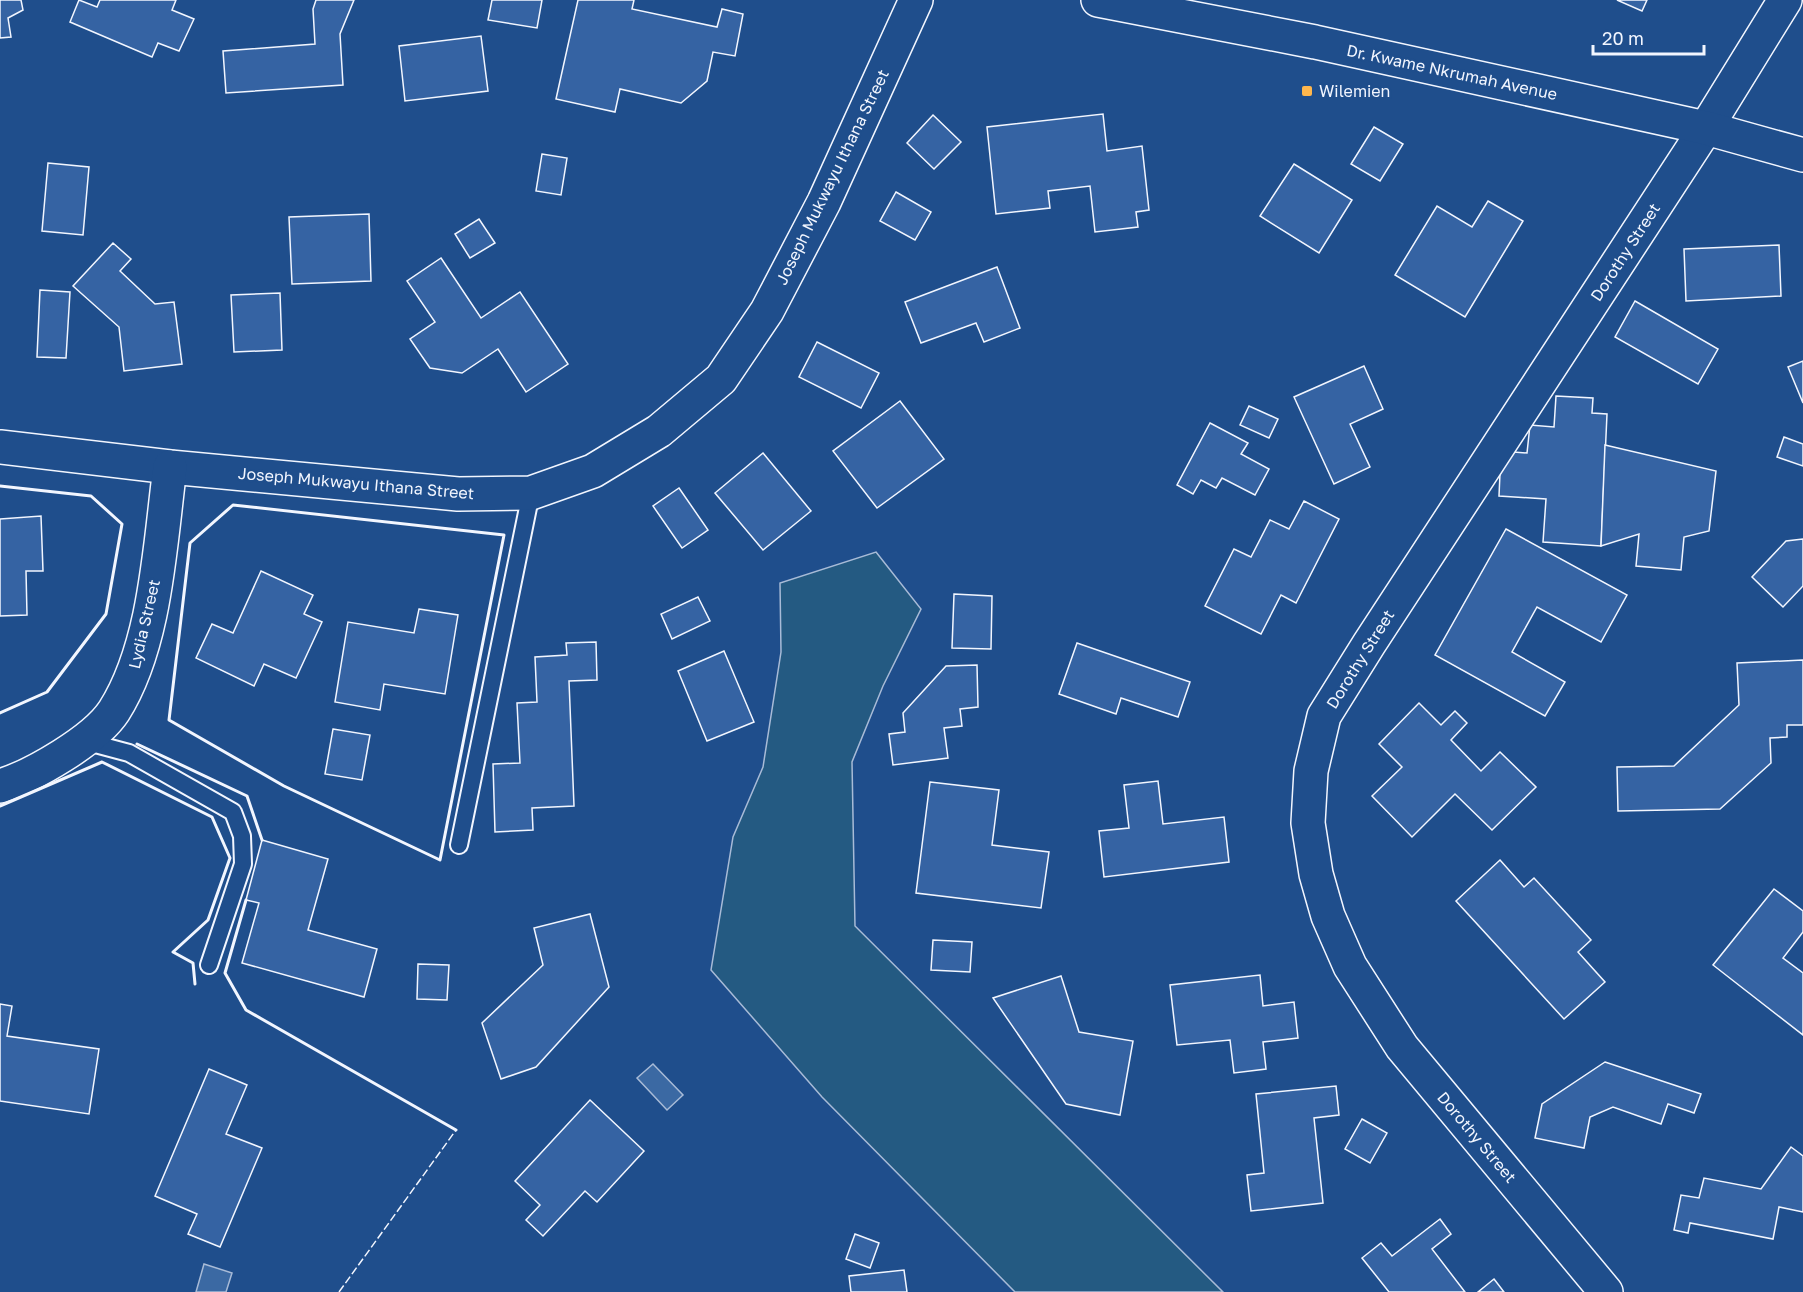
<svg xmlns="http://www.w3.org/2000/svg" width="1803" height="1292" font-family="'Golos Text',sans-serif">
  <rect width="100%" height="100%" fill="#1f4e8c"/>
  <path fill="#245a82" stroke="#a8bbd7" stroke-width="1.5" d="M876,552l45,57 -38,77 -31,76 3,164 368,366h-208l-193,-195 -111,-127 22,-133 30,-70 18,-115 -1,-69z"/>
  <g fill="#3b69a3" stroke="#a8bbd7" stroke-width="1.5">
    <path d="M653,1064l30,31 -16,15 -30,-32z"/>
    <path d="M204,1264l28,9 -6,19h-30z"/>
  </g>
  <g fill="#3563a3" stroke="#f2f6ff" stroke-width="1.5">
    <path d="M0,0h21l2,10 -15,8 3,19 -11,1z"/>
    <path d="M79,0l18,7 3,-7h76l-4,10 22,9 -15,32 -21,-8 -6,14 -82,-35z"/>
    <path d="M316,0h38l-14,34 3,51 -117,8 -3,-42 92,-7 -2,-35z"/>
    <path d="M492,0h50l-5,28 -49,-8z"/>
    <path d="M578,0h56l-2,9 85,18 5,-18 21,5 -8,42 -22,-4 -6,29 -26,22 -61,-14 -5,23 -59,-13z"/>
    <path d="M1617,0h30l-5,11z"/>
    <path d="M481,36l7,55 -83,10 -6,-55z"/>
    <path d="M1103,114l4,37 35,-5 7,64 -13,2 2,15 -43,5 -5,-46 -42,5 2,17 -54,6 -9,-87z"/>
    <path d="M933,115l28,27 -27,27 -27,-26z"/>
    <path d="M1374,127l29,17 -23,37 -29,-17z"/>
    <path d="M542,154l25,4 -6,37 -25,-4z"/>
    <path d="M48,163l41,4 -6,68 -41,-4z"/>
    <path d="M1294,164l58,36 -33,53 -59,-37z"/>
    <path d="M896,192l35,20 -16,28 -35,-19z"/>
    <path d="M1488,201l35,20 -58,96 -70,-42 42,-69 35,21z"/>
    <path d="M369,214l2,67 -79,3 -3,-67z"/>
    <path d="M479,219l16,24 -25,15 -15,-24z"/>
    <path d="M113,243l18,16 -11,12 35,33 19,-2 8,62 -58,7 -5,-44 -46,-41z"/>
    <path d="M1779,245l2,51 -95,5 -2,-52z"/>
    <path d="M441,258l40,60 39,-26 48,72 -42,28 -28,-43 -36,24 -32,-5 -20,-29 25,-17 -28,-41z"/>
    <path d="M997,267l23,61 -36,14 -8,-19 -55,20 -16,-41z"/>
    <path d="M40,290l30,2 -4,66 -29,-1z"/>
    <path d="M280,293l2,57 -48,2 -3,-57z"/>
    <path d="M1635,301l83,48 -20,35 -83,-47z"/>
    <path d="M817,342l62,31 -18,35 -62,-31z"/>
    <path d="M1803,361v42l-15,-36z"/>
    <path d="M1364,366l19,43 -33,15 20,43 -36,17 -40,-87z"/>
    <path d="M1556,396l37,2 -1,15 15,1 -6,132 -58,-4 3,-43 -47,-3 2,-45 26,2 3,-28 24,2z"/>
    <path d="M900,401l44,58 -67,49 -44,-57z"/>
    <path d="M1249,406l29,13 -9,19 -29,-13z"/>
    <path d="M1210,423l38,20 -7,11 28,15 -14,26 -33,-17 -6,10 -15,-8 -8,14 -16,-9z"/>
    <path d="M1784,437l19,7v22l-26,-9z"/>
    <path d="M1605,445l111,26 -7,60 -25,6 -3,33 -45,-4 3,-32 -38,12z"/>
    <path d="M763,453l48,58 -48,39 -48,-57z"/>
    <path d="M679,488l29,42 -26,18 -29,-42z"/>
    <path d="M1304,501l35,18 -43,84 -15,-8 -20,39 -56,-28 29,-57 17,8 19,-37 19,9z"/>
    <path d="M41,516l2,55h-17l1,44 -27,1v-97z"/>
    <path d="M1506,529l121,66 -26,47 -64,-35 -25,45 53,30 -20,34 -110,-61z"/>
    <path d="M1803,539v47l-20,21 -31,-30 34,-36z"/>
    <path d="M261,571l52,24 -9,19 18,8 -26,56 -32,-14 -10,22 -58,-28 16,-34 21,9z"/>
    <path d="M954,594l38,2 -1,53 -39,-1z"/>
    <path d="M698,597l12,24 -38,18 -11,-25z"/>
    <path d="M419,609l39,6 -13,79 -61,-10 -4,26 -45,-8 13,-80 66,11z"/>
    <path d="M596,642l1,38 -28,1 5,125 -42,2 1,22 -38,2 -2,-68 27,-1 -3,-60 20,-1 -2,-45 32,-2 -1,-12z"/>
    <path d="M1077,643l113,39 -12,35 -57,-19 -5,16 -57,-20z"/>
    <path d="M724,651l30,71 -47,19 -29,-70z"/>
    <path d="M1803,660v65h-16v12l-17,1 1,25 -51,46 -102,2 -1,-44 57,-1 65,-61 -2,-42z"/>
    <path d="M977,665l1,42 -18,2 2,17 -18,2 4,30 -55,7 -4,-31 16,-2 -2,-19 43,-47z"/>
    <path d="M1419,703l22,22 14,-14 12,12 -16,17 30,31 19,-19 36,35 -44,43 -37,-36 -43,43 -40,-41 30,-29 -23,-23z"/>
    <path d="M333,729l37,6 -8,45 -37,-6z"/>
    <path d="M1158,781l5,43 61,-7 5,45 -125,15 -5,-46 30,-3 -5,-43z"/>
    <path d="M930,782l69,8 -7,55 57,7 -8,56 -125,-15z"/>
    <path d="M262,840l66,19 -20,71 69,19 -13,48 -122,-34 17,-60 -13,-3z"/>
    <path d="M1500,860l24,27 10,-9 57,62 -13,12 27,30 -41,37 -108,-118z"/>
    <path d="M1774,889l29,22v21l-20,26 20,15v62l-90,-70z"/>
    <path d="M590,914l19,73 -73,80 -35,12 -19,-56 61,-58 -9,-37z"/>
    <path d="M933,940l39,2 -2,30 -39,-2z"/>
    <path d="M418,964l31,1 -2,35 -30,-1z"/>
    <path d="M1260,975l3,31 31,-4 4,36 -35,4 3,27 -32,4 -4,-33 -53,5 -7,-60z"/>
    <path d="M1061,976l18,56 54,9 -13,74 -54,-11 -73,-106z"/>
    <path d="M0,1004l12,2 -5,30 92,13 -10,65 -89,-13z"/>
    <path d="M1605,1062l96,32 -7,19 -26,-9 -7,20 -48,-17 -23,10 -6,31 -49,-10 7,-34z"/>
    <path d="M209,1069l38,16 -21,49 36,14 -42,99 -32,-13 9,-20 -42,-18z"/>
    <path d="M1336,1086l3,29 -25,3 9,85 -72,8 -4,-36 17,-2 -8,-79z"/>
    <path d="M590,1100l54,51 -47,51 -12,-11 -42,45 -17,-16 14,-15 -25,-24z"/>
    <path d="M1362,1119l25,14 -17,30 -25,-14z"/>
    <path d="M1791,1147l12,9v56l-24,-5 -6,32 -83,-16 -2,10 -14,-3 7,-35 18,3 5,-20 57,11z"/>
    <path d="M1440,1219l11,15 -19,15 33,43h-76l-27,-34 19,-15 11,13z"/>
    <path d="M855,1234l24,9 -9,25 -24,-9z"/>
    <path d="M904,1270l3,22h-56l-2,-16z"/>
    <path d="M1494,1279l10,13h-26z"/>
  </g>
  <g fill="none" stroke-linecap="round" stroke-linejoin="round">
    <defs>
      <g id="service">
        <path d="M84,741l45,12 104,59 9,24 1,28 -34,101"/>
        <path d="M459,845l72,-352"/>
      </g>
      <g id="minor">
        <path d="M0,447l170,20 288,27 73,-1 62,-22 66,-40 62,-52 46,-68 57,-109 92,-202"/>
        <path d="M0,786c33,-10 95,-46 114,-75 42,-66 46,-167 56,-244"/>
        <path d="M1606,1292l-204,-245 -52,-81 -22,-50 -12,-42 -8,-51 3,-52 13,-55 45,-72 337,-516 79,-128"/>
      </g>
      <path id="tertiary" d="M1098,0l217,42 391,86 97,27"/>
    </defs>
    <use href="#service" stroke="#f2f6ff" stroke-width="20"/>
    <use href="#minor" stroke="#f2f6ff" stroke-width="36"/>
    <use href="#tertiary" stroke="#f2f6ff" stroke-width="36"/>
    <use href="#service" stroke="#1f4e8c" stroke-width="16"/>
    <use href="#minor" stroke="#1f4e8c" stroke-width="33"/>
    <use href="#tertiary" stroke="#1f4e8c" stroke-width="33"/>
    <path stroke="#f2f6ff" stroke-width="1.5" stroke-dasharray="8 3" stroke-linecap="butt" d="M339,1292l117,-162"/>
    <g stroke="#f2f6ff" stroke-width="3">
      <path d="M0,486l91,10 31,28 -16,90 -59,78 -47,21"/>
      <path d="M233,505l271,30 -64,325 -156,-74 -115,-66 21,-177z"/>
      <path d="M137,744l110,52 15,44"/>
      <path d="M0,806l102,-44 110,55 18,41 -22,62 -35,32 20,11 2,21"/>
      <path d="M246,900l-21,73 21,37 210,120"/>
    </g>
  </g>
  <rect fill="#ffb74d" stroke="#1f4e8c" stroke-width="2" x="1301" y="85" width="12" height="12" rx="3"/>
  <g text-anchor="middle" stroke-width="4.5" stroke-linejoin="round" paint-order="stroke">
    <g font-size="16" fill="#f2f6ff" stroke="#1f4e8c">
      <text transform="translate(1452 72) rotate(12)" y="6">Dr. Kwame Nkrumah Avenue</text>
      <text transform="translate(832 177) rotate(-64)" y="6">Joseph Mukwayu Ithana Street</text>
      <text transform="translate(1625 252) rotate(-57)" y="6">Dorothy Street</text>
      <text transform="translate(356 483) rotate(5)" y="6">Joseph Mukwayu Ithana Street</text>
      <text transform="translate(144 624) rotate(-77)" y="6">Lydia Street</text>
      <text transform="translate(1360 659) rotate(-58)" y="6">Dorothy Street</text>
      <text transform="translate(1477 1137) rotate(50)" y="6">Dorothy Street</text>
    </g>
    <g font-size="16" fill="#f2f6ff" stroke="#1f4e8c" text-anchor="start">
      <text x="1319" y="97">Wilemien</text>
    </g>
  </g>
  <path d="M1593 45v9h111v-9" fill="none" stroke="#f2f6ff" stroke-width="3"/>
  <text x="1602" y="45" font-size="18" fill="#f2f6ff" stroke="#1f4e8c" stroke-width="4.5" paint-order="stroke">20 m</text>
</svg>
